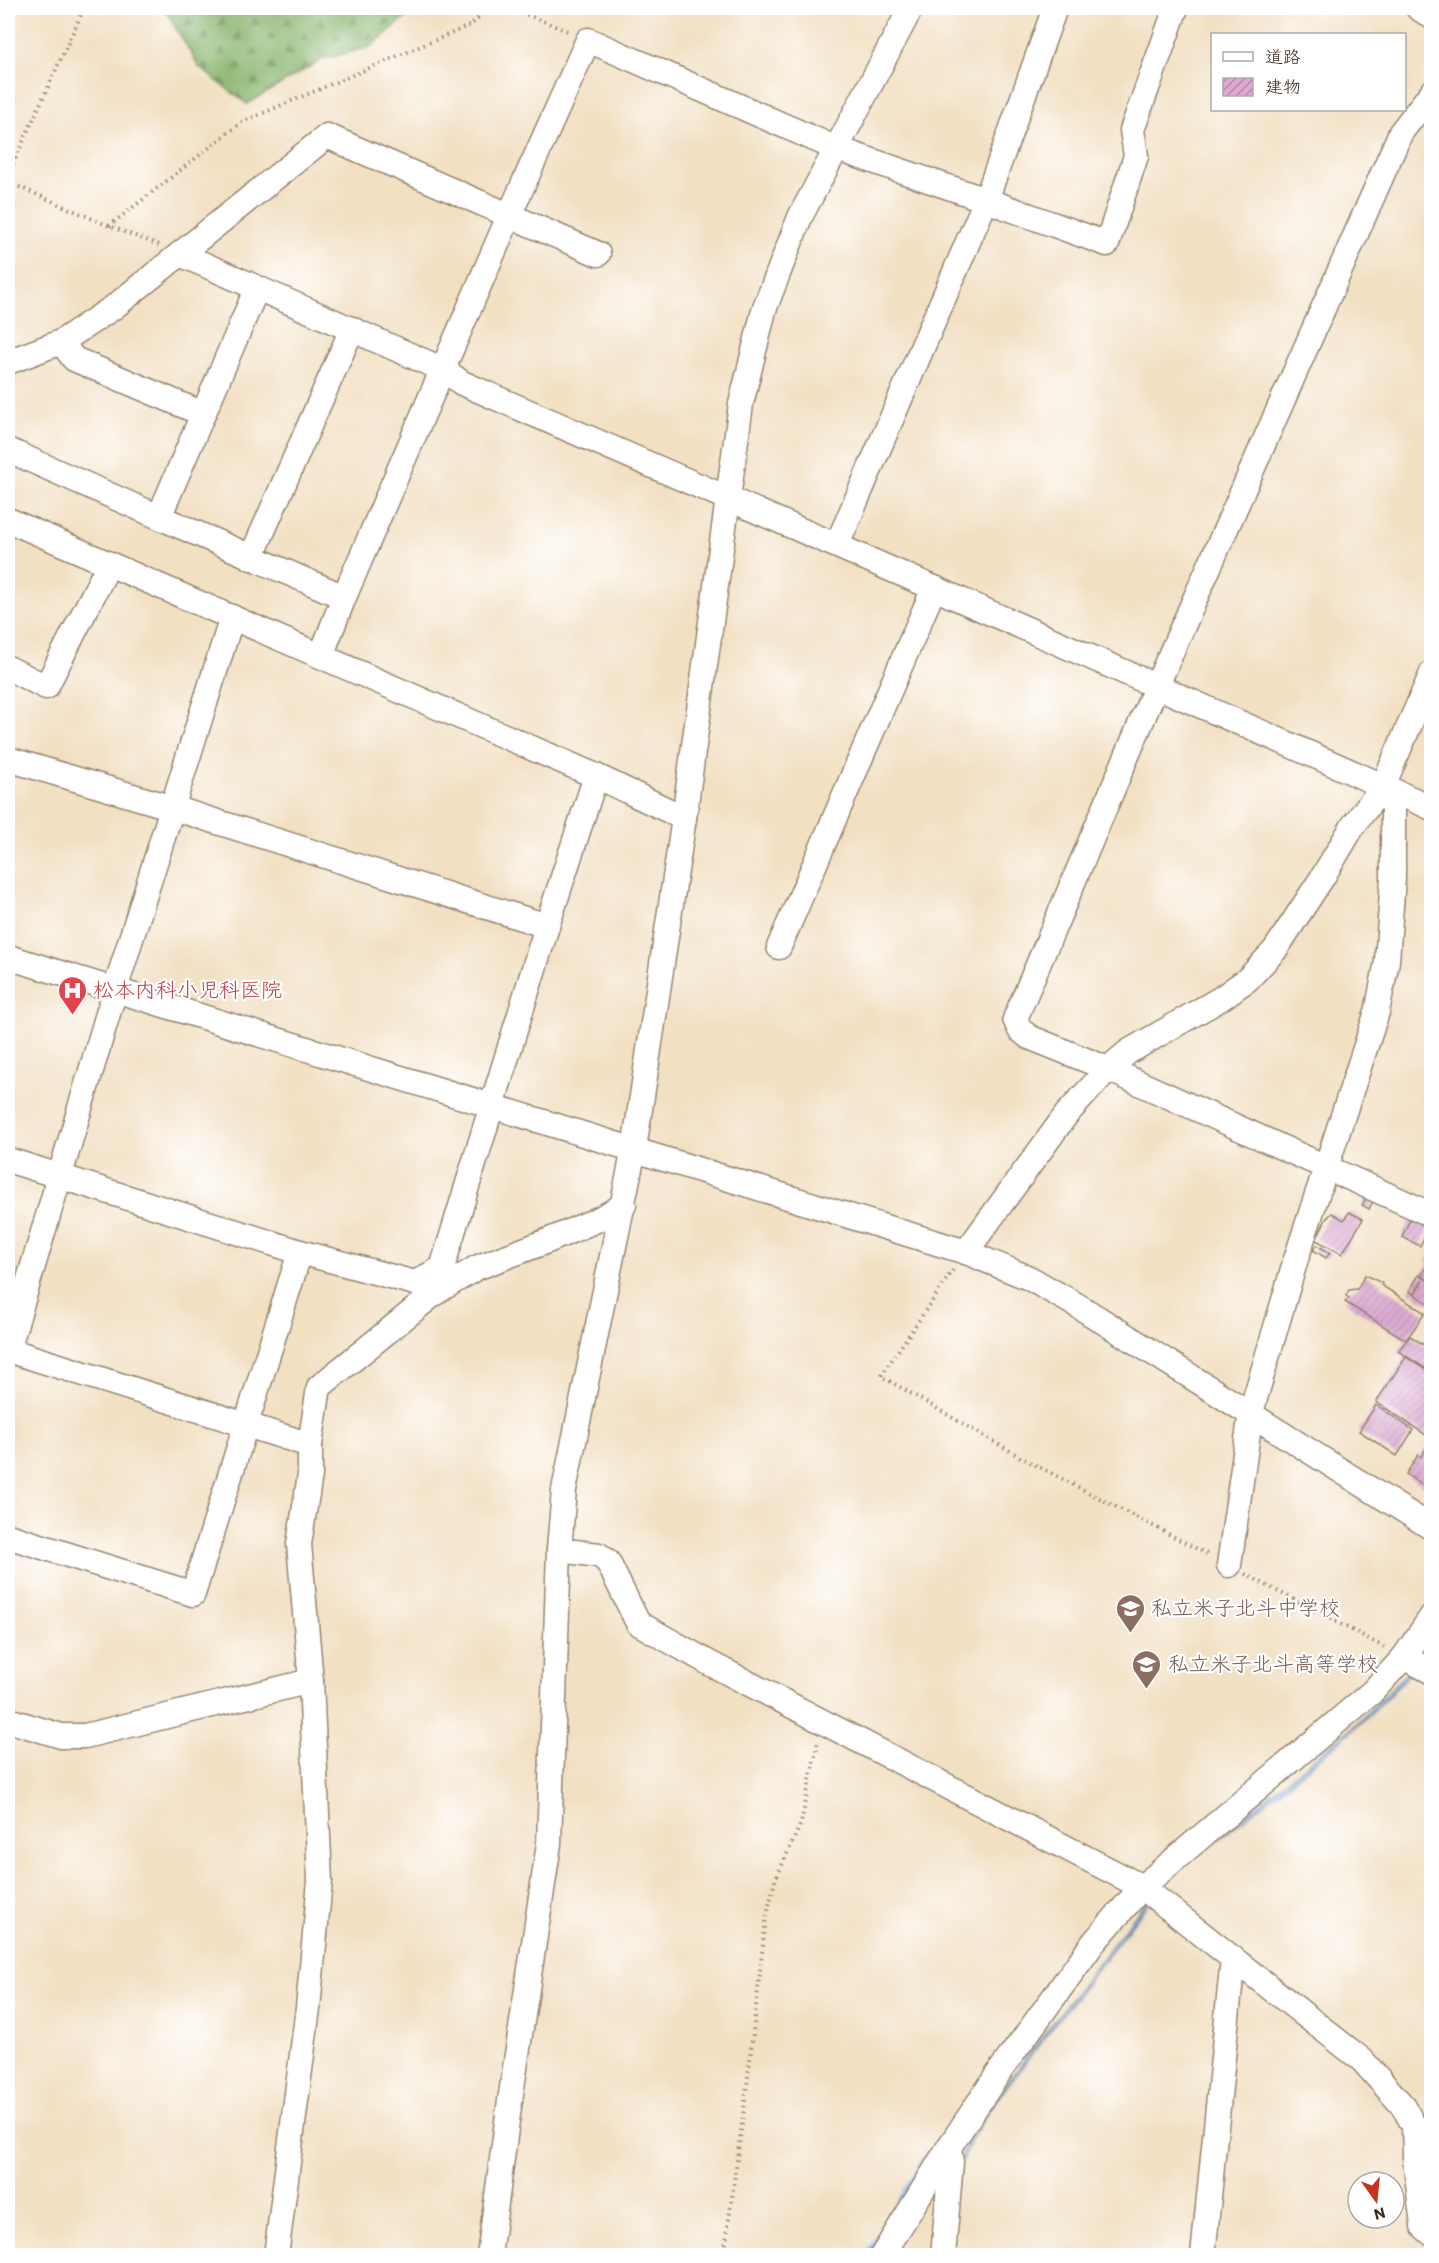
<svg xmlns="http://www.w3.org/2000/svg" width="1439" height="2263" font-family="Itim,'Klee One',sans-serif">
  <defs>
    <pattern id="forest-firs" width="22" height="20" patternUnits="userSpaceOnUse" patternTransform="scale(1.5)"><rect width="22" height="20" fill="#88b56d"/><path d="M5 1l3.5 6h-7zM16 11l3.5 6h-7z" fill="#709359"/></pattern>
    <pattern id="water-waves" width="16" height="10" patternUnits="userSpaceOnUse" patternTransform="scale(1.5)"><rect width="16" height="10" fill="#88baf4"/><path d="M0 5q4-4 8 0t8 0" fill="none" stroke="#7097c5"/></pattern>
    <pattern id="building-hatch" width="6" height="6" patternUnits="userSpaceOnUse" patternTransform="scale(1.5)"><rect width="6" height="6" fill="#dda9d3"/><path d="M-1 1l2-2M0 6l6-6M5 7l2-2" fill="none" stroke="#b48aab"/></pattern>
  </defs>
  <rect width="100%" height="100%" fill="#fff"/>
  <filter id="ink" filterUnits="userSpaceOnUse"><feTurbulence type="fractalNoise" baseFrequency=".0167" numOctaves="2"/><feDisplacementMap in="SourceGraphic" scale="12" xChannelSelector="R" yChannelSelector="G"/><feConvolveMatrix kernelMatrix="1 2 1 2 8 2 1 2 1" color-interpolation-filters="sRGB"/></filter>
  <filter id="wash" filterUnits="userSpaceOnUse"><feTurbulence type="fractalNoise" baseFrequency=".008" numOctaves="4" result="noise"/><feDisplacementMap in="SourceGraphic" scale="24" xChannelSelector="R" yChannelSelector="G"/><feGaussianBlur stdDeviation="1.35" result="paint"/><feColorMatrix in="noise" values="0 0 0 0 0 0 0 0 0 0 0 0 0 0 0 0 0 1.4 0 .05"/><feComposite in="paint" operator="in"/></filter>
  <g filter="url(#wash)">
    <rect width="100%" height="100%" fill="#f2e0c3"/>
    <path fill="url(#forest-firs)" stroke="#627046" stroke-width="1.5" d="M164,8h253l-47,39 -47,12 -76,45 -48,-37z"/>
    <g fill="url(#water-waves)" stroke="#627289" stroke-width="1.5">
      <path d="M1410,1669l3,1c-58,65 -130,117 -197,172l-2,-2 141,-115z"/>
      <path d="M1147,1900l2,2 -158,205 -19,31 -9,22 -2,-2 2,-7 22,-40z"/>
    </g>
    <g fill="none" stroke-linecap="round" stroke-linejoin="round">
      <path stroke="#88baf4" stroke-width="6" d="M867,2256l60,-100h8"/>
    </g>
    <g id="blocks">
      <g fill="url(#building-hatch)">
        <path d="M1368,1195l6,4 -5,10 -7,-4z"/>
        <path d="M1349,1212l14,7 -21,35 -26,-14 10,-21 6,-6 12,7z"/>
        <path d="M1412,1215l19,8 -11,23 -18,-9z"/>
        <path d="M1317,1245l13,8 -4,5 -13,-8z"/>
        <path d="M1430,1255l2,1 -1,49 -16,-10 8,-15 -9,14 -5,-3 10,-16 10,6 -8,-6 8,-12 -3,-2z"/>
        <path d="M1365,1275l17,8 -1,2 44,28 -19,27 -61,-38 4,-4 -3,-2 3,-6 8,-1z"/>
        <path d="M1410,1336l22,14v14l-4,6 -30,-19z"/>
        <path d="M1406,1357l26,17v60l-3,3 -53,-35z"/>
        <path d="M1376,1405l37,25 -16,26 -38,-25z"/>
        <path d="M1428,1445l4,2v45l-26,-18 12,-19 3,2z"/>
      </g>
    </g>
  </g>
  <g filter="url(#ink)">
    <use href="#blocks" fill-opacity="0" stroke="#968570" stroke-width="1.5"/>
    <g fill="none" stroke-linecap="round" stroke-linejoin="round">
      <defs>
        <g id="minor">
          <path d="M1055,8l-69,192 121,44 29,-88 -4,-26 44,-122"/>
          <path d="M1418,8l14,9"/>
          <path d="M1432,92l-31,40 -244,553 -142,334 5,11 9,7 79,32 324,146"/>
          <path d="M180,254l264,116 18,13 472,205 449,198 -30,40 -31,52 -47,72 -27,29 -28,20 -92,53 -20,17 -42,46 -100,137"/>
          <path d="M61,342l13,17 129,55"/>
          <path d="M8,362l53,-20 53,-35 213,-171 271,118"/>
          <path d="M8,450l151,67 98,-229"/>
          <path d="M159,517l185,80"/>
          <path d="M8,520l588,256 88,42"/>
          <path d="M251,558l101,-229"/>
          <path d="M321,656l23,-59 166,-383 78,-174 247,108 151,52 -149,345"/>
          <path d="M8,668l38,19 63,-123"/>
          <path d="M1432,673l-49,113 49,22"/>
          <path d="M8,759l165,49 374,118"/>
          <path d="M779,947l155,-359"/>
          <path d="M8,957l958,295 63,26 51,29 352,221"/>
          <path d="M8,1160l292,92 115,31 27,-15 105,-342 49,-150"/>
          <path d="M435,1293l41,-25 74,-28 51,-22 23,-13"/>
          <path d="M8,1350l302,95v30l-11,69 12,137 -226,55h-24l-53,-16"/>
          <path d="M8,1350l107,-360 117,-373"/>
          <path d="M310,1445l9,-58 116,-94 -8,-17"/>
          <path d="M8,1536l185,58 107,-342"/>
          <path d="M559,1550l40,5 9,7 30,61 73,41 431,223 220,173 41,46 11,20 1,32 8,68 9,8"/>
          <path d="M1229,1565l22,-153 45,-153 81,-247 10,-51 6,-83v-88"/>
          <path d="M1404,1657l28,15"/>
          <path d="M276,2256l32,-248 12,-127 -9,-200"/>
          <path d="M489,2256l19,-142 41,-270 10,-294 5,-60 70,-341 50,-331 57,-414 23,-94 36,-93 111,-209"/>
          <path d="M882,2256l67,-109 53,-79 92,-126 48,-55 230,-195 32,-35 28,-41"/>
          <path d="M943,2256l8,-94 -2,-15"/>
          <path d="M1203,2256l30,-298"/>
        </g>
      </defs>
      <use href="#minor" stroke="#968570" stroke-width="27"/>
      <g stroke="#968570" stroke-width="4" stroke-dasharray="1.5 4.5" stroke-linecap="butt">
        <path d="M510,8l60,24"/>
        <path d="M8,175l76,-167"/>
        <path d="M8,182l101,44 50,19"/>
        <path d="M109,226l133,-104 229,-97 17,-17"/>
        <path d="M953,1270l-72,106 141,82 187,97"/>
        <path d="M1245,1574l139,73"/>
        <path d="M724,2256l23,-170 19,-168 9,-37 26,-58 17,-81"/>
      </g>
      <use href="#minor" stroke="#fff" stroke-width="24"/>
    </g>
  </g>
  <defs>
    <symbol id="hospital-pin" viewBox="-11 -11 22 30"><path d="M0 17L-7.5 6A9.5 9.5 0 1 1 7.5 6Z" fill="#e0444e" stroke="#fff"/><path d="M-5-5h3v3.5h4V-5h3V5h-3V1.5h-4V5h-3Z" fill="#fff"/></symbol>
    <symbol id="school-pin" viewBox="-11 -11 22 30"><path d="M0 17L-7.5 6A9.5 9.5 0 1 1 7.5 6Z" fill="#8d6e63" stroke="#fff"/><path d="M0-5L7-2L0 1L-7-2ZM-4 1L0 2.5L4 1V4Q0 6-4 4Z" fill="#fff"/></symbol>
  </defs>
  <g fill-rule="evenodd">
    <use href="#hospital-pin" x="56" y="974" width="33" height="45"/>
    <use href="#school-pin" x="1114" y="1592" width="33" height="45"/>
    <use href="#school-pin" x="1130" y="1648" width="33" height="45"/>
  </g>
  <g text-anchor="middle" stroke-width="4.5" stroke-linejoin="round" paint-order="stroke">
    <g font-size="21" fill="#be3a42" stroke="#fff" text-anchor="start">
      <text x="93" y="997">松本内科小児科医院</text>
    </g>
    <g font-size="21" fill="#785e54" stroke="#fff" text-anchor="start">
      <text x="1151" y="1615">私立米子北斗中学校</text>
      <text x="1168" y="1671">私立米子北斗高等学校</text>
    </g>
  </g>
  <rect width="1439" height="2263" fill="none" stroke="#fff" stroke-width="30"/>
  <rect x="1211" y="33" width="195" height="78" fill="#ffffff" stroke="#b1aaa5" stroke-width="1.5"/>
  <rect x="1223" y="52" width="30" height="9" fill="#ffffff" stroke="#b1aaa5" stroke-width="1.5"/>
  <text x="1265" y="63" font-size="18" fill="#3b2a1e">道路</text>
  <rect x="1223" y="78" width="30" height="18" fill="url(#building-hatch)" stroke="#b1aaa5" stroke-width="1.5"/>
  <text x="1265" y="93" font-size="18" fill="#3b2a1e">建物</text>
  <g transform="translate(1376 2200) rotate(165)"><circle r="28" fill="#ffffff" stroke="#b1aaa5" stroke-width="1.5"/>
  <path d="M0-4.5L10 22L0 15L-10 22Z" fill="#c8321e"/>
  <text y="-9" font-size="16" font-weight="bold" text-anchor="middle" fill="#3b2a1e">N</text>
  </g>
</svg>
